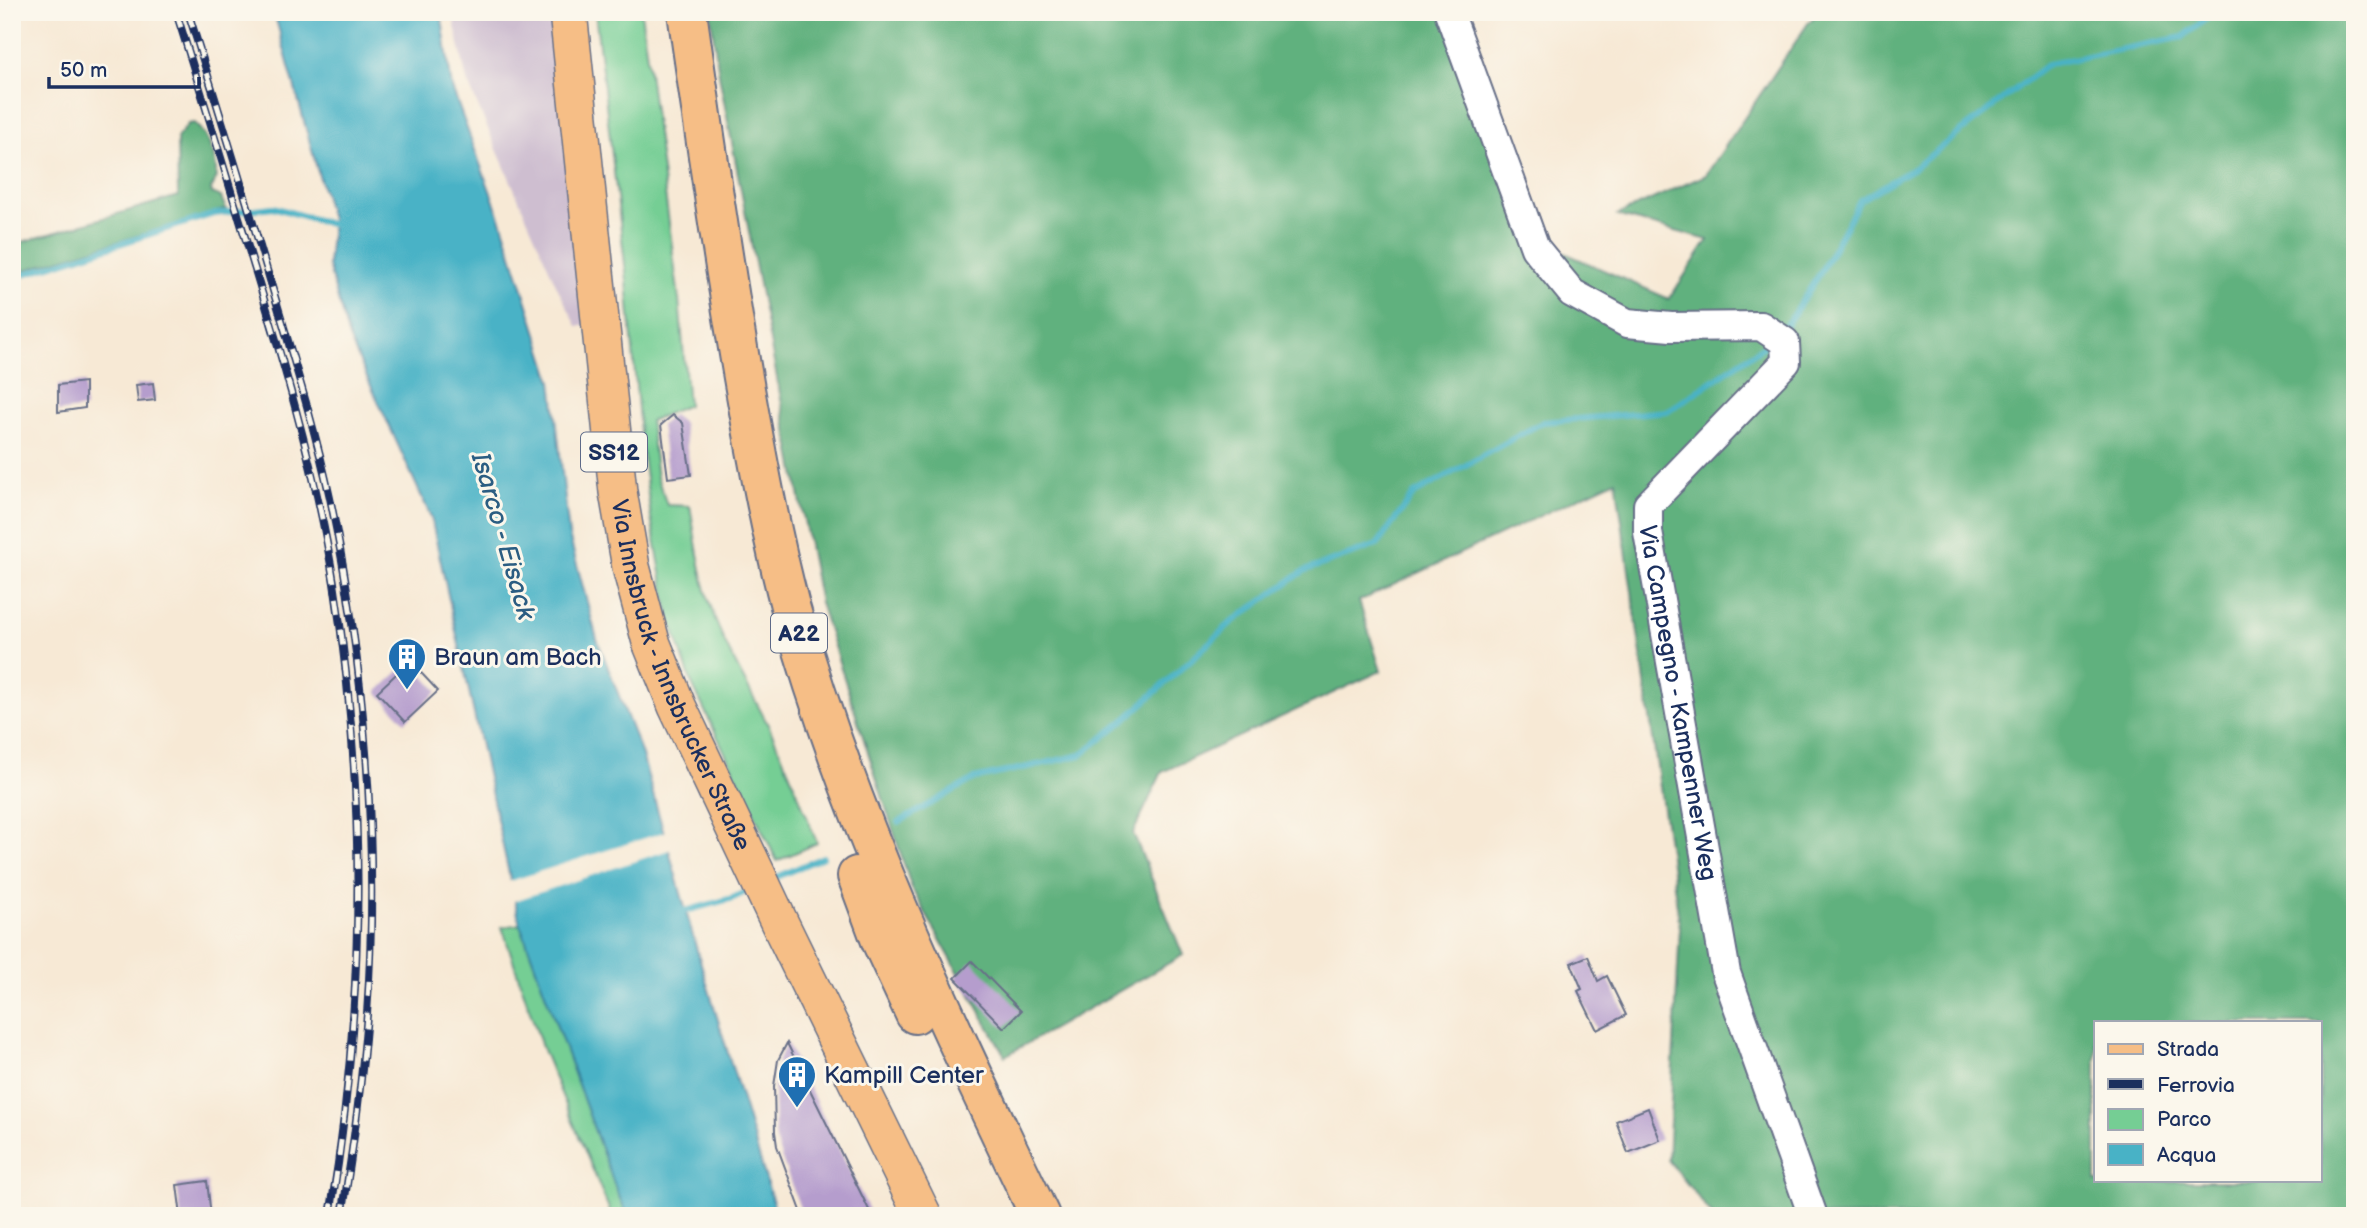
<svg xmlns="http://www.w3.org/2000/svg" width="2367" height="1228" font-family="'Balsamiq Sans',sans-serif">
  <rect width="100%" height="100%" fill="#fbf7ec"/>
  <filter id="ink" filterUnits="userSpaceOnUse"><feTurbulence type="fractalNoise" baseFrequency=".0143" numOctaves="2"/><feDisplacementMap in="SourceGraphic" scale="14" xChannelSelector="R" yChannelSelector="G"/><feConvolveMatrix kernelMatrix="1 2 1 2 8 2 1 2 1" color-interpolation-filters="sRGB"/></filter>
  <filter id="wash" filterUnits="userSpaceOnUse"><feTurbulence type="fractalNoise" baseFrequency=".00686" numOctaves="4" result="noise"/><feDisplacementMap in="SourceGraphic" scale="28" xChannelSelector="R" yChannelSelector="G"/><feGaussianBlur stdDeviation="1.57" result="paint"/><feColorMatrix in="noise" values="0 0 0 0 0 0 0 0 0 0 0 0 0 0 0 0 0 1.4 0 .05"/><feComposite in="paint" operator="in"/></filter>
  <g filter="url(#wash)">
    <rect width="100%" height="100%" fill="#f7e9d5"/>
    <path fill="#cebed0" d="M452,12h102l33,314h-10l-19,-37 -91,-208z"/>
    <g fill="#75ce94" stroke="#487e79" stroke-width="2">
      <path d="M595,12h46l38,287 9,106 -38,16 7,56 10,28 23,1c6,34 10,70 22,104 13,40 37,77 56,115 18,38 34,78 49,118l-40,18 -85,-177 -23,-68 -18,-98 -11,-85 -13,-152z"/>
      <path d="M520,924l97,267 11,25h-16l-69,-166 -41,-123z"/>
    </g>
    <g fill="#60b17e" stroke="#3e706e" stroke-width="2" fill-rule="evenodd">
      <path d="M710,12h751l81,231 127,56 39,-59 -91,-25 89,-40 103,-153 10,-10h536v1204h-642l-45,-56 12,-233 -64,-447 -257,121 22,70 -219,101 -29,61 50,122 -178,101 -93,-167 -92,-286 -101,-528zM2096,1023h224v158h-224z"/>
      <path d="M194,123c15,13 30,48 17,66l1,4 9,4 5,12 -214,65v-29l166,-49 -1,-58 11,-14z"/>
    </g>
    <path fill="#48b2c6" stroke="#327092" stroke-width="2" d="M274,12h167l11,76 50,135 50,158 17,154 28,104 45,116 54,192 81,269h-149l-11,-24 -97,-268 -89,-407 -82,-179 -21,-73 4,-42z"/>
    <path fill="#f7e9d5" d="M667,831l5,18 -161,53 -4,-20z"/>
    <g fill="none" stroke-linecap="round" stroke-linejoin="round">
      <g stroke="#48b2c6" stroke-width="6">
        <path d="M12,278l202,-64 59,-7 64,19"/>
        <path d="M1783,330l36,-55 41,-75 54,-32 134,-104 135,-27 32,-25"/>
        <path d="M899,822l75,-43 107,-24 47,-38 104,-95 72,-51 73,-26 37,-51 129,-72 125,-11 102,-69"/>
        <path d="M770,880l53,-23"/>
        <path d="M678,913l55,-15 18,-9"/>
      </g>
    </g>
    <g id="blocks">
      <g fill="#b59dcd">
        <path d="M85,382v26l-27,4v-27z"/>
        <path d="M153,383l2,17 -17,2 -2,-17z"/>
        <path d="M673,415l10,8 8,52 -23,3 -7,-53z"/>
        <path d="M410,661l28,30 -33,31 -28,-30z"/>
        <path d="M1588,956l10,25 9,-5 19,39 -29,15 -19,-39 4,-2 -11,-26z"/>
        <path d="M972,961l49,50 -17,17 -49,-50z"/>
        <path d="M787,1043l85,173h-69l-26,-70 -2,-14 -1,-46 4,-26z"/>
        <path d="M1648,1108l12,32 -32,13 -12,-32z"/>
        <path d="M207,1181l4,35h-30l-4,-31z"/>
      </g>
    </g>
  </g>
  <g filter="url(#ink)">
    <use href="#blocks" fill-opacity="0" stroke="#687088" stroke-width="2"/>
    <g fill="none" stroke-linecap="round" stroke-linejoin="round">
      <defs>
        <g id="minor">
          <path id="s1" d="M1449,12l86,236 37,45 55,30 44,4 90,-1 24,16 1,20 -138,143v27l78,441 87,243"/>
        </g>
        <g id="major">
          <path id="s2" d="M568,12l50,480 13,75 20,75 26,64 104,220 142,290"/>
        </g>
        <g id="highway">
          <path d="M687,12c18,126 36,251 58,377 13,73 26,145 45,217 59,213 155,411 250,610"/>
          <path d="M857,876l24,65 34,73"/>
        </g>
      </defs>
      <use href="#minor" stroke="#687088" stroke-width="32"/>
      <use href="#major" stroke="#687088" stroke-width="40"/>
      <use href="#highway" stroke="#687088" stroke-width="42"/>
      <use href="#minor" stroke="#fff" stroke-width="28"/>
      <use href="#major" stroke="#f6be86" stroke-width="37"/>
      <use href="#highway" stroke="#f6be86" stroke-width="38"/>
      <defs>
        <g id="rail">
          <path d="M176,12c24,75 46,150 69,225 35,114 70,228 89,346 33,211 31,422 -4,633"/>
          <path d="M188,12c31,98 61,197 90,295 19,64 38,126 52,191 35,166 49,346 37,516 -5,67 -14,135 -25,202"/>
        </g>
      </defs>
      <use href="#rail" stroke="#1b2f5e" stroke-width="8"/>
      <use href="#rail" stroke="#fbf7ec" stroke-width="5" stroke-dasharray="16" stroke-linecap="butt"/>
    </g>
  </g>
  <defs>
    <symbol id="building-pin" viewBox="-11 -11 22 30"><path d="M0 17L-7.5 6A9.5 9.5 0 1 1 7.5 6Z" fill="#1f6fb2" stroke="#fbf7ec"/><path d="M-4-6H4V6H1V3H-1V6H-4ZM-2.5-4.3h1.7v1.8h-1.7ZM.8-4.3h1.7v1.8H.8ZM-2.5-1h1.7V.8h-1.7ZM.8-1h1.7V.8H.8Z" fill="#fff"/></symbol>
  </defs>
  <g fill-rule="evenodd">
    <use href="#building-pin" x="385" y="635" width="44" height="60"/>
    <use href="#building-pin" x="775" y="1053" width="44" height="60"/>
  </g>
  <g text-anchor="middle" stroke-width="6" stroke-linejoin="round" paint-order="stroke">
    <g fill="#fbf7ec" stroke="#5e6b89" stroke-width="2">
      <rect x="581" y="432.5" width="66" height="39" rx="5"/>
      <rect x="771" y="613.5" width="56" height="39" rx="5"/>
    </g>
    <g font-size="23" font-weight="bold" fill="#1b2f5e">
      <text x="614" y="460">SS12</text>
      <text x="799" y="641">A22</text>
    </g>
    <g font-size="24" fill="#1b2f5e" stroke="#fbf7ec" text-anchor="start">
      <text x="434" y="665">Braun am Bach</text>
      <text x="824" y="1083">Kampill Center</text>
    </g>
    <g font-size="24" fill="#1b2f5e" stroke="#fbf7ec">
      <text dy="8" stroke="none"><textPath href="#s2" startOffset="677">Via Innsbruck - Innsbrucker Straße</textPath></text>
      <text dy="8" stroke="none"><textPath href="#s1" startOffset="954">Via Campegno - Kampenner Weg</textPath></text>
    </g>
    <g font-size="26" font-style="italic" fill="#2b5d82" stroke="#fbf7ec">
      <text transform="translate(504 536) rotate(74)" y="9">Isarco - Eisack</text>
    </g>
  </g>
  <rect width="2367" height="1228" fill="none" stroke="#fbf7ec" stroke-width="42"/>
  <rect x="2094" y="1021" width="228" height="161" fill="#fbf7ec" stroke="#a1a7b3" stroke-width="2"/>
  <rect x="2108" y="1044" width="35" height="10" fill="#f6be86" stroke="#a1a7b3" stroke-width="2"/>
  <text x="2157" y="1056" font-size="21" fill="#1b2f5e">Strada</text>
  <rect x="2108" y="1079" width="35" height="10" fill="#1b2f5e" stroke="#a1a7b3" stroke-width="2"/>
  <text x="2157" y="1092" font-size="21" fill="#1b2f5e">Ferrovia</text>
  <rect x="2108" y="1109" width="35" height="21" fill="#75ce94" stroke="#a1a7b3" stroke-width="2"/>
  <text x="2157" y="1126" font-size="21" fill="#1b2f5e">Parco</text>
  <rect x="2108" y="1144" width="35" height="21" fill="#48b2c6" stroke="#a1a7b3" stroke-width="2"/>
  <text x="2157" y="1162" font-size="21" fill="#1b2f5e">Acqua</text>
  <path d="M49 77v10h150v-10" fill="none" stroke="#1b2f5e" stroke-width="3.5"/>
  <text x="60" y="77" font-size="21" fill="#1b2f5e" stroke="#fbf7ec" stroke-width="5" paint-order="stroke">50 m</text>
</svg>
